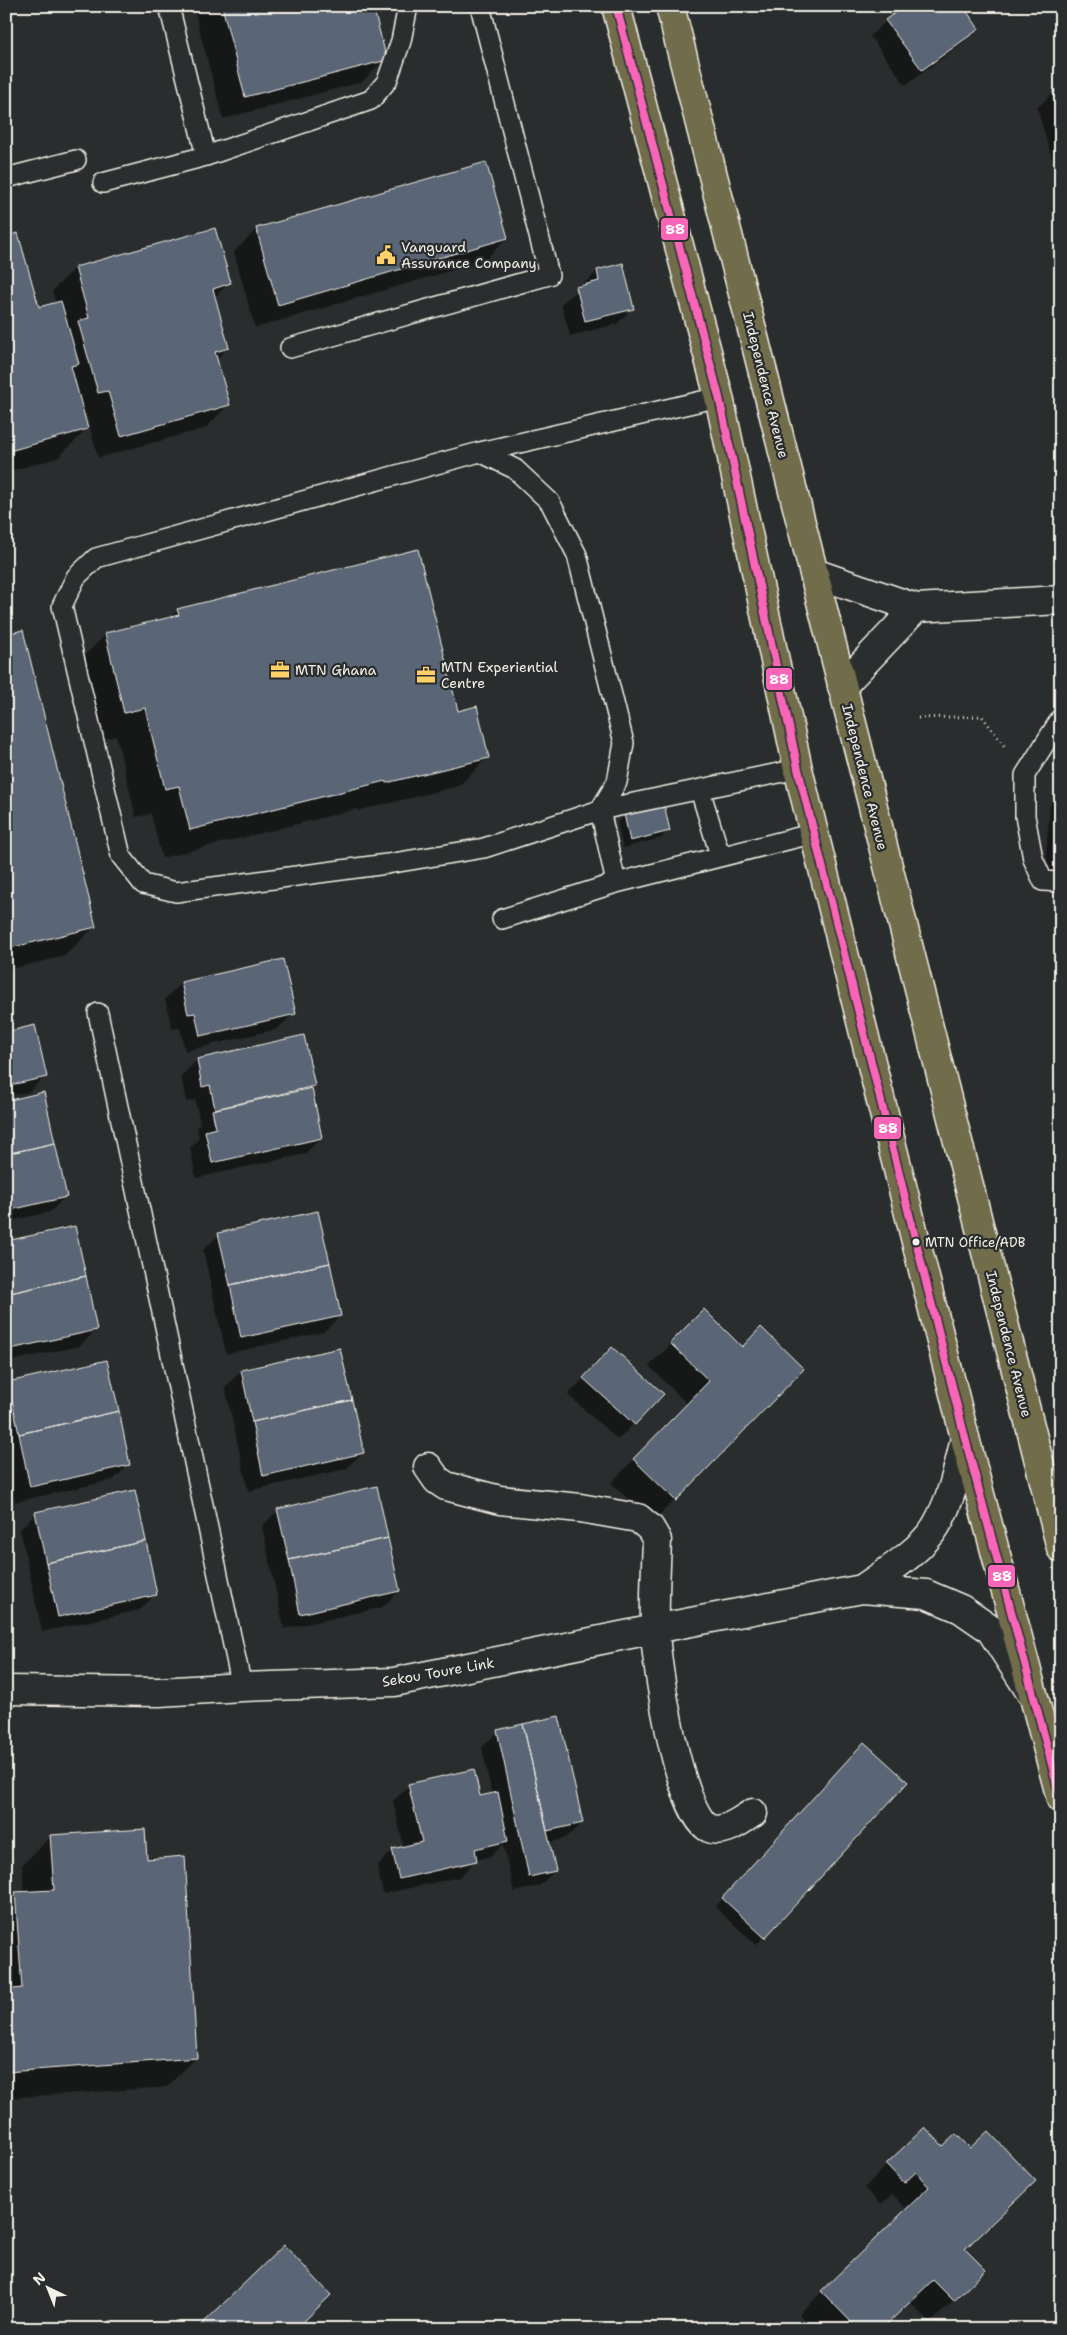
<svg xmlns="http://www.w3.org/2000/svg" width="1067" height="2335" viewBox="0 0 1067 2335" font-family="'Shantell Sans',sans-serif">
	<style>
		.shadow { fill: #0007 }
		.building { fill: #5a6575; stroke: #f4f1e8 }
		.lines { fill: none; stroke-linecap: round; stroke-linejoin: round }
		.service-casing { stroke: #f4f1e8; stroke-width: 22 }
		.minor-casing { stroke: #f4f1e8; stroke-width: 31 }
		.primary-casing { stroke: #f4f1e8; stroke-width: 31 }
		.path { stroke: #f4f1e8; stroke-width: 3; stroke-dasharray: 1 4; stroke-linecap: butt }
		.service { stroke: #2a2d2e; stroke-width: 19 }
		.minor { stroke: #2a2d2e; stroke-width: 28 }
		.primary { stroke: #716d4b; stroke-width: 28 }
		.bus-1-casing { stroke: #2a2d2e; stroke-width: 11 }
		.bus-1 { stroke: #fa66b7; stroke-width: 8 }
		.bus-dot { fill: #f4f1e8; stroke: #2a2d2e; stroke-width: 2 }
		.labels { text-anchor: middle; stroke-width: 4.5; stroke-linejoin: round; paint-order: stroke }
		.bus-label { font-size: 13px; fill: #f4f1e8; stroke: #2a2d2e; text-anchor: start }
		.poi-label { font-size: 14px; fill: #f4f1e8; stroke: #2a2d2e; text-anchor: start }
		.street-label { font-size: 14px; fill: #f4f1e8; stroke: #2a2d2e }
		.line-badge { stroke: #2a2d2e; stroke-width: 2 }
		.badge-label { font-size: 14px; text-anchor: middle; font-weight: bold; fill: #fff }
	</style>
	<rect width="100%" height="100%" fill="#2a2d2e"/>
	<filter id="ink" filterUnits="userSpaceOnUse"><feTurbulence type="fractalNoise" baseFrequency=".02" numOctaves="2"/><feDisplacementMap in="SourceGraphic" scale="10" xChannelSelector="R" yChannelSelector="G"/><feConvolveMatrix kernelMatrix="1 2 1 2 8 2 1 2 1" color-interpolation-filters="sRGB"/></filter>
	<g filter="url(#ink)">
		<path class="shadow" d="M193,6H386L374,17L385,59L362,82L223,119Z
			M886,21L977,29L962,44L905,85L870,36Z
			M1061,90V163L1054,165L1037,108L1053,93Z
			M214,229L229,283L214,298L228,348L216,360L228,405L206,428L98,458L86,413L83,414L87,429L58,458L6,472V237L38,308L56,303L52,291L75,268Z
			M257,229L507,238L484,261L255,328L234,252Z
			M598,271L633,308L617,324L570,336L561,304Z
			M178,610L457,713L488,757L459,786L357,811V809L162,858L151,814L136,817L116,736L96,741L77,663L105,635L169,619Z
			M6,635L94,927L65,956L6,970Z
			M1061,781V904L1057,899L1046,853L1050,806Z
			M625,815L669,830L661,838L623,848L617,823Z
			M181,983L294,1013L278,1029L185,1051L180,1028L172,1029L165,999Z
			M6,1033L45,1076L29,1092L6,1097Z
			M303,1036L314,1086L311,1089L321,1138L305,1154L196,1178L190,1148L199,1138L197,1127L200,1124L195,1100L186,1102L181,1076L197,1060Z
			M6,1102L66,1196L50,1212L6,1222Z
			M219,1235L340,1316L324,1332L226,1354L203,1250Z
			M6,1242L96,1330L80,1346L6,1362Z
			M704,1311L742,1349L675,1500L652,1522L611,1483L687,1404L649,1366Z
			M612,1348L662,1394L618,1440L568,1395Z
			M241,1371L362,1453L346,1469L248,1491L225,1387Z
			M8,1384L129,1465L113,1480L15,1502L6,1463V1386Z
			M278,1510L399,1591L383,1607L284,1629L262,1526Z
			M36,1513L156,1594L140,1610L42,1632L20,1529Z
			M498,1732L582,1823L566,1838L548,1843L555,1871L539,1886L514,1892L503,1844L491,1856L476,1860L460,1877L383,1894L377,1866L393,1850L404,1848L393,1801L409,1785L479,1798L492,1795L482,1747Z
			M856,1752L906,1782L756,1945L715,1907Z
			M51,1836L146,1860L196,2058L167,2087L6,2098V1903L16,1893H24L22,1865Z
			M943,2148L964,2249L962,2293L930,2323L910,2302L881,2329H813L799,2314L907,2210L892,2194L881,2205L864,2188L887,2165Z"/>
		<path class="building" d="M222,6H373L387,60L245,97Z
			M904,6H963L979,29L922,70L885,20Z
			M1061,89V118L1053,91Z
			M486,162L508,238L278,305L256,228Z
			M215,228L231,283L213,289L229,348L215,352L230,405L121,436L108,391L98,393L78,321L89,318L75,267Z
			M18,233L39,307L61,301L79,364L71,366L88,429L6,452V236Z
			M623,263L634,309L585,321L576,287L599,281L597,270Z
			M418,549L458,711L477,706L489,758L386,783L385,781L190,830L179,786L165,789L145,708L124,713L105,633L179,615L177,609Z
			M23,630L96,927L6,949V634Z
			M664,804L670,831L630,841L624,814Z
			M283,959L296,1014L200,1036L195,1013L188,1014L181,982Z
			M35,1025L47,1077L6,1086V1032Z
			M304,1035L315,1086L215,1109L210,1085L202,1087L197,1059Z
			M312,1088L322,1138L212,1163L205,1131L216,1128L212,1110Z
			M44,1092L55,1143L6,1154V1101Z
			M55,1143L67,1197L6,1211V1154Z
			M318,1211L330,1263L230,1285L218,1233Z
			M75,1226L86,1276L6,1294V1241Z
			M330,1263L341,1316L241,1338L230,1285Z
			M86,1276L97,1330L6,1350V1294Z
			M704,1309L742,1347L761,1327L804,1369L676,1501L633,1459L709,1381L670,1343Z
			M612,1347L664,1394L635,1425L583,1378Z
			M340,1348L352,1400L252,1422L241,1370Z
			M107,1360L119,1411L19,1434L8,1382Z
			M352,1400L364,1453L263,1476L252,1422Z
			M119,1411L130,1465L30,1487L19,1434Z
			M377,1486L388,1538L289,1560L277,1509Z
			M135,1490L146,1541L46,1563L35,1512Z
			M388,1538L400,1591L300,1614L289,1560Z
			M146,1541L157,1595L58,1617L46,1563Z
			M559,1716L583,1823L547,1831L523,1724Z
			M523,1724L556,1871L529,1877L497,1730Z
			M864,1742L908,1782L765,1938L722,1898Z
			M474,1769L480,1796L498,1792L508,1841L475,1849L477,1861L399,1879L392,1849L422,1842L408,1784Z
			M145,1829L147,1859L185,1856L197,2058L6,2072V1990L22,1988L15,1892L54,1890L50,1835Z
			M925,2127L943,2146L956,2134L970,2148L988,2131L1036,2181L965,2249L986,2270L954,2301L933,2280L882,2329H858L821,2291L929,2187L916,2172L904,2183L886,2164Z
			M284,2245L331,2295L296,2329H197Z"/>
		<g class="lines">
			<g class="service-casing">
				<path id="service" d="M169,6L206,156
					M6,178L76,160
					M103,183L206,156L371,100L387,81L401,41L408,6
					M290,348L549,275L480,6
					M719,397L480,452L96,558L76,577L62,606L121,856L143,884L176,892L387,864L484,848L600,810L798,769
					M480,452L515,469L550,502L577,555L624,743L617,782L600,810L616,883
					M1061,718L1025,775V816L1033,859L1043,881L1061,882
					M700,790L720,855
					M502,919L616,883L815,833
					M98,1013L242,1687"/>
			</g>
			<g class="minor-casing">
				<path id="minor" d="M814,573L916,608L1061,600
					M842,686L916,608
					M428,1467L437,1480L446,1486L500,1500L580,1508L638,1518L650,1528L657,1540C656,1569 654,1598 655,1627C655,1661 679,1815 709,1828C724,1835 741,1820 753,1813
					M862,1589C885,1573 922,1550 936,1526C952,1499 958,1469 965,1438
					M6,1690L159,1692L242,1687L394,1682L655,1629L862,1589L926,1594L961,1609L990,1629L1031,1693"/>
			</g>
			<g class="primary-casing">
				<path id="primary" d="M616,6L719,397L798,769L965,1438L1061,1799
					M670,6L1061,1548"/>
			</g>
			<path class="path" d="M918,718L982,716L1006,748"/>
			<use href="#service" class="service"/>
			<use href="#minor" class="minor"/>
			<use href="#primary" class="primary"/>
			<g class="bus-1-casing">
				<path id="bus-1" d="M616,6L719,397L798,769L965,1438L1061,1799"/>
			</g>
			<use href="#bus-1" class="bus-1"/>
		</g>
	</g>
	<defs>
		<g id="civic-bare" transform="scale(1.5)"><path d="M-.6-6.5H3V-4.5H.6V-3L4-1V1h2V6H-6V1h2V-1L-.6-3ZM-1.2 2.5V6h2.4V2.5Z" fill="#ffd166" stroke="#2a2d2e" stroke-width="2.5" paint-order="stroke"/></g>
		<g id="office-bare" transform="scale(1.5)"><path d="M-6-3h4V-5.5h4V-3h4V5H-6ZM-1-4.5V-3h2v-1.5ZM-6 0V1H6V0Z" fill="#ffd166" stroke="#2a2d2e" stroke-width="2.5" paint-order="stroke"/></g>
	</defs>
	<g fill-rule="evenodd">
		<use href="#civic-bare" x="386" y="255"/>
		<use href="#office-bare" x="280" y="670"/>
		<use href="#office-bare" x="426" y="675"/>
	</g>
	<circle class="bus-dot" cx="916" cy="1242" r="4.5"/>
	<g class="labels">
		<g class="bus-label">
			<text x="925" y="1247">MTN Office/ADB</text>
		</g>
		<g class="poi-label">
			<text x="401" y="252">Vanguard<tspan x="401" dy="16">Assurance Company</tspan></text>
			<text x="441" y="672">MTN Experiential<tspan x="441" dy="16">Centre</tspan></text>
			<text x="295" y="675">MTN Ghana</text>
		</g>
		<g class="street-label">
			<text transform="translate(766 385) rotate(76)" y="5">Independence Avenue</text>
			<text transform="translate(865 777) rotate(76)" y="5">Independence Avenue</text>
			<text transform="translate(1009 1344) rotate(76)" y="5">Independence Avenue</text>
			<text transform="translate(438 1672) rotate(-10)" y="5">Sekou Toure Link</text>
		</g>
	</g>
	<g class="line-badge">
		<rect x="660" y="217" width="29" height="24" rx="5" fill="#fa66b7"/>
		<rect x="765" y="667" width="28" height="24" rx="5" fill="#fa66b7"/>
		<rect x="873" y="1116" width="29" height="24" rx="5" fill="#fa66b7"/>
		<rect x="987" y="1564" width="29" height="24" rx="5" fill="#fa66b7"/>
	</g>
	<g class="badge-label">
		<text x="675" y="234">88</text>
		<text x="779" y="684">88</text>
		<text x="888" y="1133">88</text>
		<text x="1002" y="1581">88</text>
	</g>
	<rect width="1067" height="2335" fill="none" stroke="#2a2d2e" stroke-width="25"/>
	<rect x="12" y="12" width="1042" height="2310" fill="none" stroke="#f4f1e8" stroke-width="2" filter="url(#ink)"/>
	<g transform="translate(48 2288) rotate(317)" stroke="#2a2d2e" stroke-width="4" paint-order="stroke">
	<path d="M0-4L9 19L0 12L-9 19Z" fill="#f4f1e8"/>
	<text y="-8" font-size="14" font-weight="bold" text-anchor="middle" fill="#f4f1e8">N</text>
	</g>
</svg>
